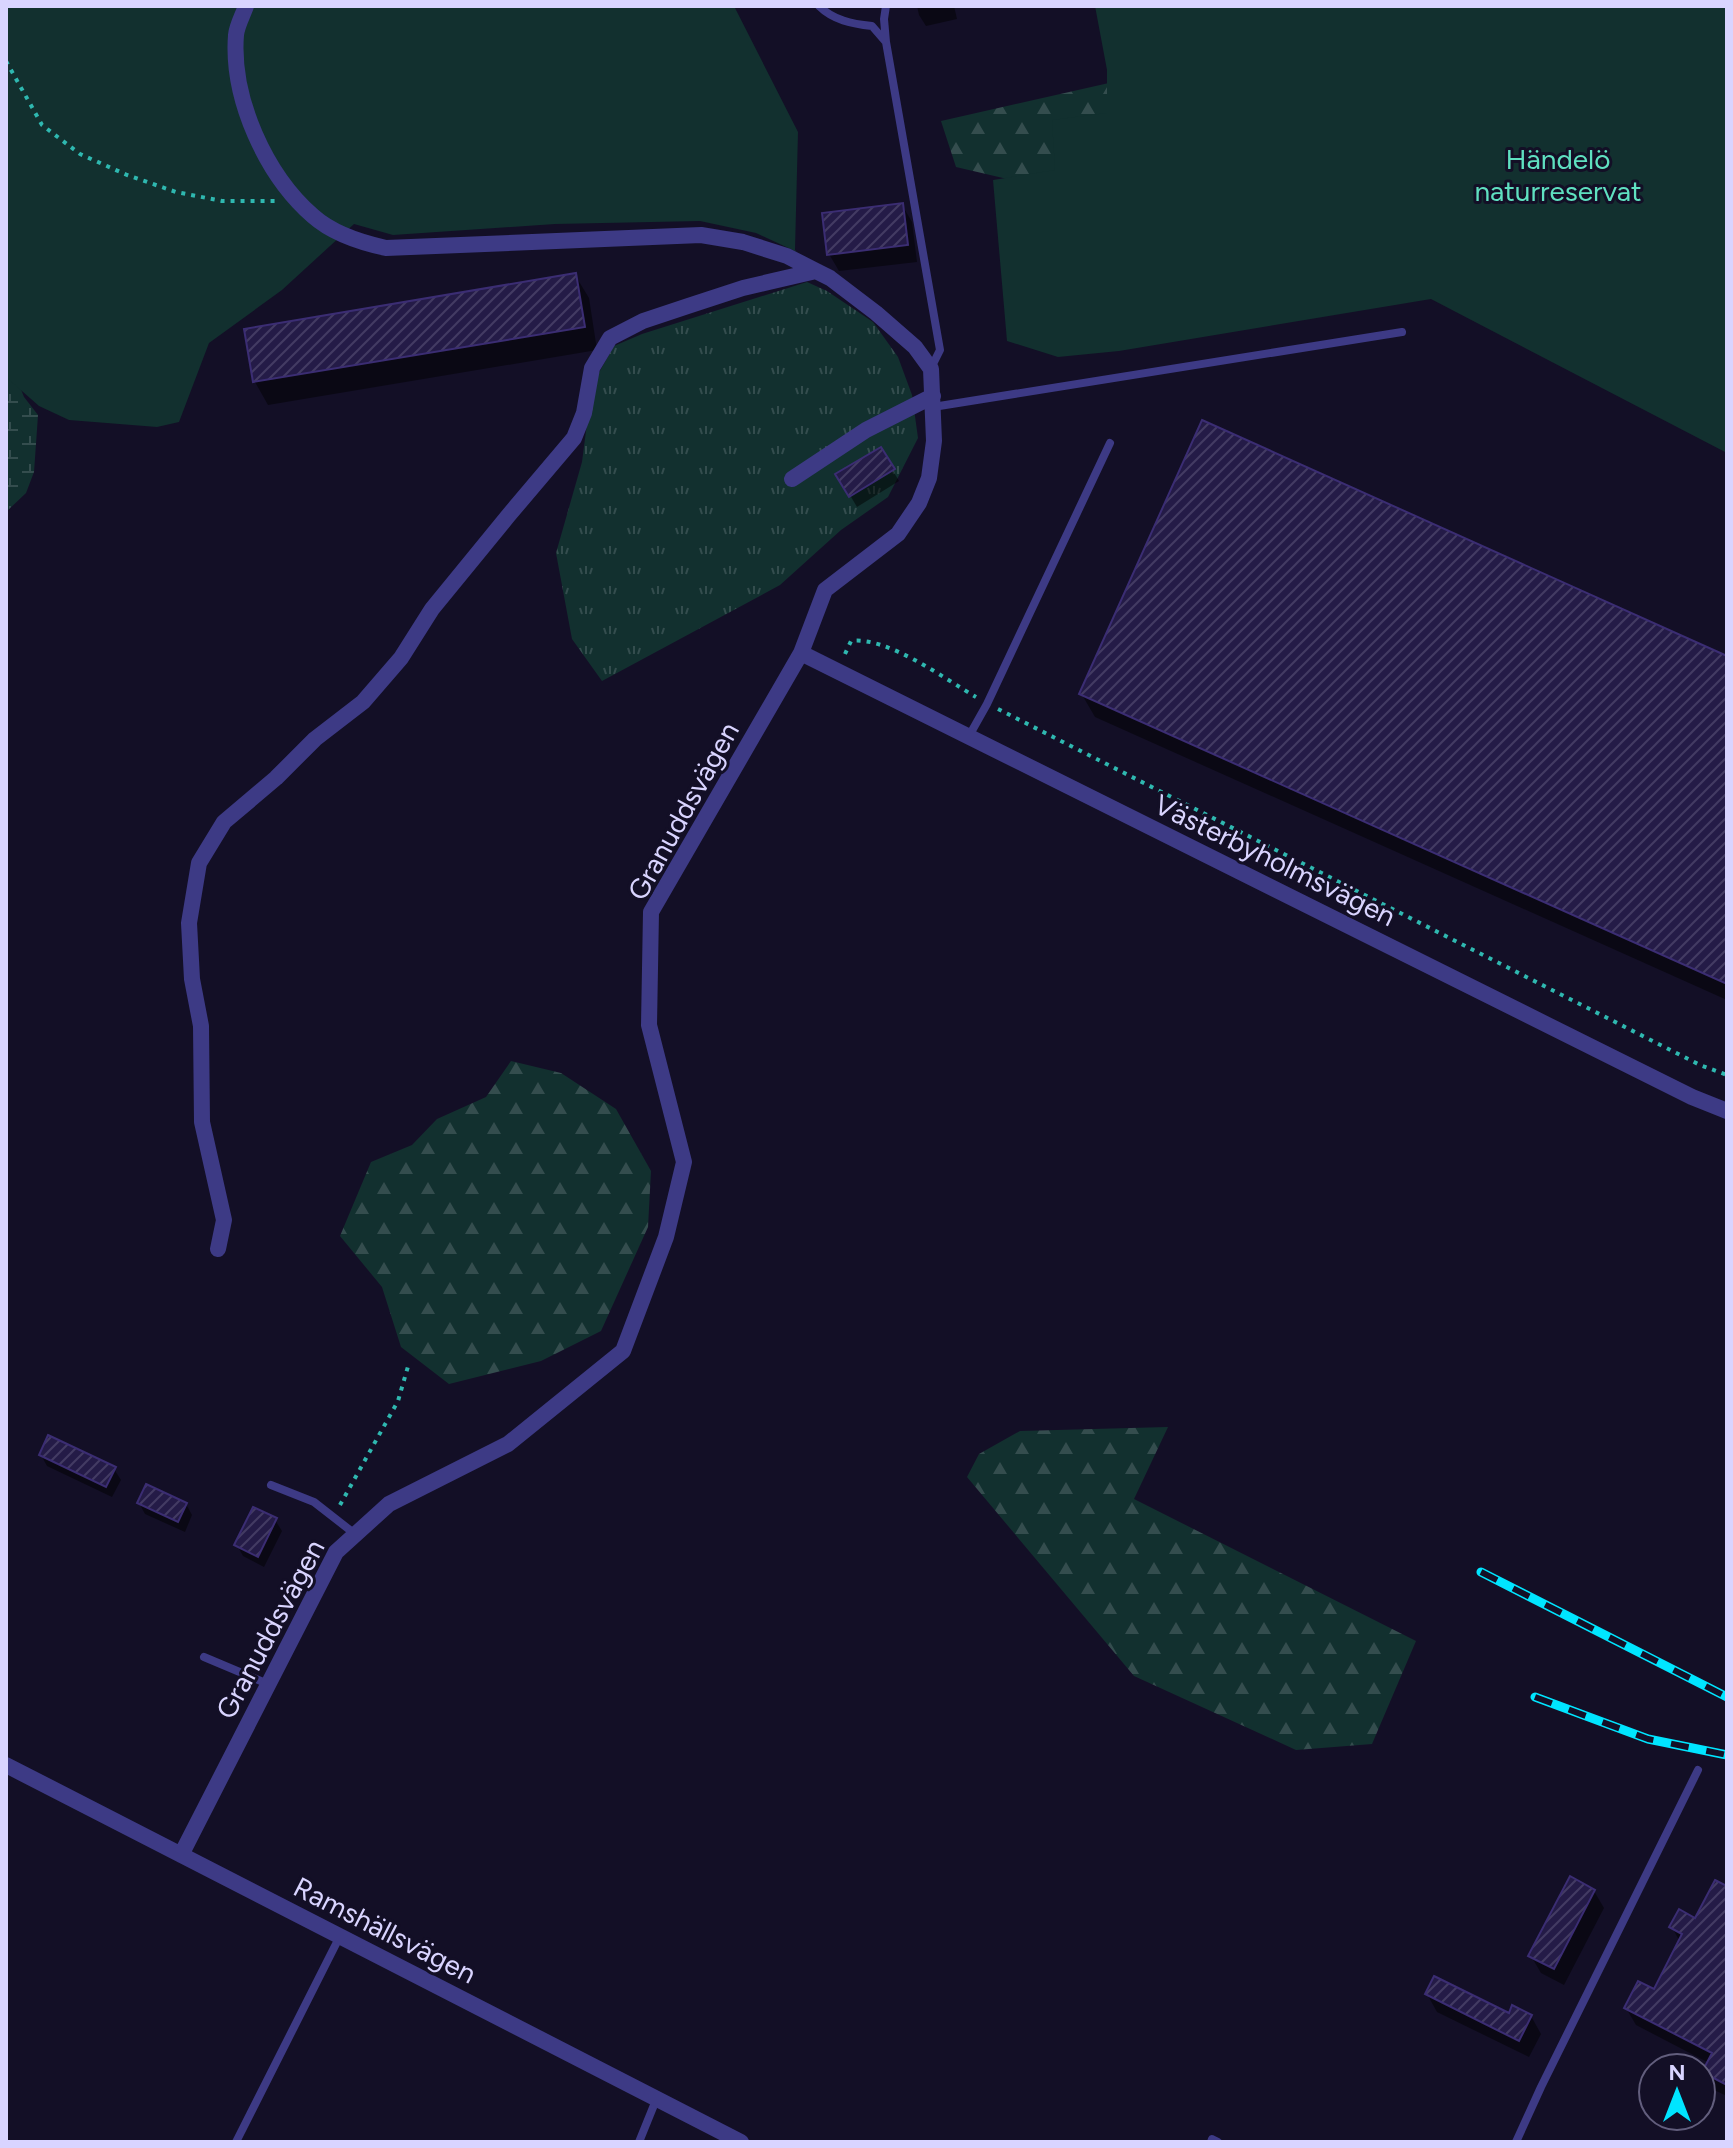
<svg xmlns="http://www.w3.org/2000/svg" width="1733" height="2148" viewBox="0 0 1733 2148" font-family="Figtree,sans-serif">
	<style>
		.grass { fill: url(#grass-tufts) }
		.forest { fill: url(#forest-firs) }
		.wetland { fill: url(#wetland-marsh) }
		.park { fill: #12302f }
		.shadow { fill: #0007 }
		.building { fill: url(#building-hatch); stroke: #3b2d73; stroke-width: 2 }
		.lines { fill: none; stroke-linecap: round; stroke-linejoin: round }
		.path { stroke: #2fb8b0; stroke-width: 4; stroke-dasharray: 4 6; stroke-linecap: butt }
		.service { stroke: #3d3a85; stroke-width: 8 }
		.minor { stroke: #3d3a85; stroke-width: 16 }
		.rail-casing { stroke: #00e5ff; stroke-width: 9 }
		.rail { stroke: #130f26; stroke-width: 6; stroke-dasharray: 18; stroke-linecap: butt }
		.labels { text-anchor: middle; stroke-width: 6; stroke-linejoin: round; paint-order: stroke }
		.park-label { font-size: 28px; fill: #5fe0c0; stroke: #130f26 }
		.street-label { font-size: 28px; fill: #d9d4ff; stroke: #130f26 }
	</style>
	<defs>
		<pattern id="grass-tufts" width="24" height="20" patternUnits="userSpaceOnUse" patternTransform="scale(2)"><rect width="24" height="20" fill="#12302f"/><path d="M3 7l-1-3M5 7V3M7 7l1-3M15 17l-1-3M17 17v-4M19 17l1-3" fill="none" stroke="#344d4e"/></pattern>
		<pattern id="forest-firs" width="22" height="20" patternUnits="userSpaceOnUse" patternTransform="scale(2)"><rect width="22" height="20" fill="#12302f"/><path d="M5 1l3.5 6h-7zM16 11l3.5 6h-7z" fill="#344d4e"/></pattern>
		<pattern id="wetland-marsh" width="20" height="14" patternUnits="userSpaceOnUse" patternTransform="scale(2)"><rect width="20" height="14" fill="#12302f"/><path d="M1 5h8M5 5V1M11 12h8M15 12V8" fill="none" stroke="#344d4e"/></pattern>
		<pattern id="building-hatch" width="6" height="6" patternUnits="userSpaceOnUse" patternTransform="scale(2)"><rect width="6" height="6" fill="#241b47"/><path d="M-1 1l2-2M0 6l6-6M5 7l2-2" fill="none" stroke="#433b63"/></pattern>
	</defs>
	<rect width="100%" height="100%" fill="#130f26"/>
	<path class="grass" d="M807,282L827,291L873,322L898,357L912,395L918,438L888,497L841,530L780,585L602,681L572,639L556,553L582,462L592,385L614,346L642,334Z"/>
	<path class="forest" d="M1414,6L1063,192L956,167L941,121L1109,83Z
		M511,1061L561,1073L616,1109L651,1171L648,1227L601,1331L541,1361L449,1384L401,1347L382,1287L340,1236L371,1162L412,1145L437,1119L486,1097Z
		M1168,1427L1134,1499L1416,1641L1372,1744L1296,1750L1134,1676L967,1477L979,1454L1020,1431Z"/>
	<path class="wetland" d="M6,364L14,372L24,397L38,415L34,472L26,493L6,512Z"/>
	<path class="park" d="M6,6H734L798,132L795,250L797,252L756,233L700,221L555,224L393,235L354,224L282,290L209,343L179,422L157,427L69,420L39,406L6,377Z
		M1095,6H1727V453L1431,299L1119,351L1058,357L1007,341L993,180L1055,170L1052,120L1107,113V70Z"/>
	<path class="shadow" d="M917,6H954L957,19L926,26L919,15Z
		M902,205L912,222L917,262L839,271L829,254Z
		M575,275L589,298L597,350L268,405L255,382L246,331Z
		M880,449L899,481L857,507L838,475Z
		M1727,658V1000L1095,717L1081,693Z
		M41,1455L114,1469L121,1480L112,1497L47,1466Z
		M139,1503L186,1504L192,1515L185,1532L145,1514Z
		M275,1520L282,1531L264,1567L243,1556L237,1545Z
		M1727,1884V2096L1714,2090L1704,2072L1709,2063L1636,2025L1626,2008L1655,1992L1680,1942L1672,1927L1696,1920Z
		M1594,1891L1604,1908L1564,1985L1541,1973L1531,1956Z
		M1427,1994L1509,2015L1531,2016L1541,2034L1529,2057L1437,2012Z"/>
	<path class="building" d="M903,203L908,245L827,255L822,213Z
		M576,273L585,327L253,382L244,329Z
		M1202,420L1727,656V984L1079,694Z
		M881,447L895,469L849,497L835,474Z
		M48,1435L116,1467L106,1487L39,1455Z
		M146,1484L187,1503L178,1522L137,1503Z
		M253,1507L277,1518L258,1557L234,1545Z
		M1570,1876L1595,1890L1554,1969L1528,1956Z
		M1715,1880L1727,1886V2085L1702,2072L1712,2053L1624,2008L1638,1981L1654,1989L1682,1934L1669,1927L1679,1909L1695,1918Z
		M1434,1976L1509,2013L1512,2005L1532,2015L1519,2041L1425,1994Z"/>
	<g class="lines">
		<path class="path" d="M6,61L42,125L80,154L127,175L176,192L222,201H276
			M845,654L851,641C887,636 945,679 976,697
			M998,709L1700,1065L1727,1075
			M340,1505L398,1401L409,1363"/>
		<path class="service" d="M819,6C833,20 852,24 872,26L885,41
			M886,6L884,19L886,42L940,350L931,368
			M933,407L1402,332
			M969,736L987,704L1110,443
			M271,1485L314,1502L355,1534
			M204,1657L268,1684
			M236,2142L340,1936
			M639,2142L656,2100
			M1211,2142L1212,2139L1218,2142
			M1516,2142L1541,2087L1698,1770"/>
		<path class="minor" d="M792,479L866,430L933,396
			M801,653L1692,1097L1727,1111
			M218,1249L224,1220L202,1122L201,1026L192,979L189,923L199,863L224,822L276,778L315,739L363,702L401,658L432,609L508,516L574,438L584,413L592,368L610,338L643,321L688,306L743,288L816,271
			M6,1765L741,2142
			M181,1855L336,1552L389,1504L508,1444L623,1351L666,1237L684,1162L649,1025L651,912L801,653L825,590L898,534L919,503L929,478L934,441L931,369L915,347L876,313L830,278L816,271L787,256L743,242L701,235L386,248C363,243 332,233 313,216C266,175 231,99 236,35C237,25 243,15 246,6"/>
		<g class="rail-casing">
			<path id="rail" d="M1481,1572L1727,1697
				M1535,1697L1648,1739L1727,1755"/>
		</g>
		<use href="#rail" class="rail"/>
	</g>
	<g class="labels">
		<g class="park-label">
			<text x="1558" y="169">Händelö<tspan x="1558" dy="32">naturreservat</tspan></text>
		</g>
		<g class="street-label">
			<text transform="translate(683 811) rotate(-61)" y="10">Granuddsvägen</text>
			<text transform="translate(1275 860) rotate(26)" y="10">Västerbyholmsvägen</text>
			<text transform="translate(270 1629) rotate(-62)" y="10">Granuddsvägen</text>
			<text transform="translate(385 1930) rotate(27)" y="10">Ramshällsvägen</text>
		</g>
	</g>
	<rect width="1733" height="2148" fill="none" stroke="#d9d4ff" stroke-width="16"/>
	<g transform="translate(1677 2092)"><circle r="38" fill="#130f26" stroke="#625e7d" stroke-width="2"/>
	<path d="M0-6L14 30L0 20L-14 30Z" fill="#00e5ff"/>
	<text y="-12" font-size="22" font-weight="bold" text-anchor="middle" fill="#d9d4ff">N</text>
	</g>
</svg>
